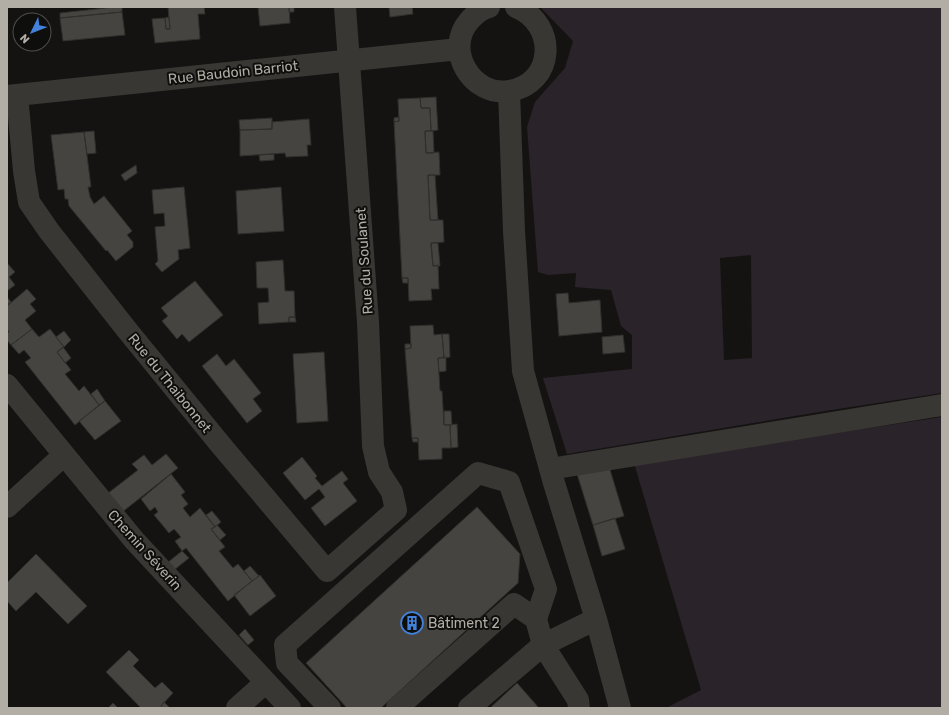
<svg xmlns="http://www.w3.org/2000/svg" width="949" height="715" viewBox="0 0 949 715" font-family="Rubik,sans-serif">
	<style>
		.green { fill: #2a232a; fill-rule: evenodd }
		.building { fill: #464441; stroke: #2f2f2c }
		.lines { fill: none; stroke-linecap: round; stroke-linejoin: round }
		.minor { stroke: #383734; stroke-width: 22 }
		.labels { text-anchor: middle; stroke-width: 4; stroke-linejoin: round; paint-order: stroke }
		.street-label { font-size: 14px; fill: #b2ada5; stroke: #0e0e0d }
		.poi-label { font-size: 14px; fill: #b2ada5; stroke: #0e0e0d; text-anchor: start }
	</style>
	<rect width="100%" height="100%" fill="#141312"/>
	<path class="green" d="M540,7H942V393L825,411L567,454L543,378L632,369V335L621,326L611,290L575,287L576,273L548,275L538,272L527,127L535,102L565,68L573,41ZM751,255L752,358L724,360L720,258Z
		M942,417V708H666L701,690L634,463Z"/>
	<path class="building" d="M115,7H122V12L60,18V13Z
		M168,7H204L205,14H198L200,39L155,43L152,19L165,18L166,29H170Z
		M258,7H289L290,23L260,26Z
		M289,7H294V12H289Z
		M389,7H412L413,14L390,17Z
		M122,12L125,35L63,41L60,18Z
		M169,17L170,29H166L165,18Z
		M436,97L438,130L431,131L430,108H421L420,98Z
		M420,98L421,108H430L431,131H425L426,153L439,152L440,175H428L430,220H443L444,242L431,243L433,266L438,265L439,289H431L432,300L409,301L408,278H402L394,122L399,121L398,99Z
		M399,117V121L394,122V118Z
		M272,118V129L240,130L239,120Z
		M309,119L311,145H307L308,156L286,157L285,153L240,156V130L272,129V122Z
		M94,131L96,153L87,154L84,132Z
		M425,131H433L434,153H426Z
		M84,132L91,187H88L90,197L94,204L104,196L132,231L127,235L133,242V247L116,261L107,250L106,251L69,206L68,199H65L64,189L58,190L51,135Z
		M274,154V160L260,161L259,155Z
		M136,165L137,173L125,181L121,175Z
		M428,175H435L438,220H430Z
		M184,187L190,248L178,250L179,259L162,272L155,264L158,261L155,227L165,226L164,213L154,214L152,190Z
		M281,187L284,231L238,234L236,191Z
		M431,243H438L440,266H433Z
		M283,260L285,291H294L295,317H289V322L259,324L258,303L269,302L268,288H257L256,262Z
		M7,263L15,272L9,277L15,285L7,291Z
		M402,278H408V283H403Z
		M195,281L223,315L189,342L182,334L177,339L162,321L168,316L161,308Z
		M27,289L36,299L30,304L36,311L25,320L32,329L11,345L7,340V334L9,332L7,329V306Z
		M568,293L569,303L600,300L602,332L559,336L556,294Z
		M7,297L11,302L7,305Z
		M289,317H295L296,322H289Z
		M433,325L434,335L442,334L444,358H438L440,391H442L444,425H450L451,448H442V459L419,460L418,438H412L405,349L411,348L410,326Z
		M32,329L39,337L50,329L64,347L57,352L71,370L65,374L79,391L84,386L99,405L75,425L25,362L31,358L24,350L19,354L11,345Z
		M64,331L71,340L64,347L56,337Z
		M442,334H449L450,357L444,358Z
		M623,335L625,352L603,354L602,337Z
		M405,344H411V348L405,349Z
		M63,347L71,358L65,363L57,352Z
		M324,352L328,421L297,423L293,354Z
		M217,354L226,366L234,359L261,393L253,399L262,411L247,423L202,366Z
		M446,357V371L439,372L438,358Z
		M97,389L105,401L99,405L91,394Z
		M105,401L121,421L95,440L79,421Z
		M444,411H451L452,425H444Z
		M457,424L458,447L451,448L450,425Z
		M412,438H418V442H413Z
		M166,454L178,468L121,513L107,494L138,470L132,464L144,455L152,465Z
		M302,457L317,476L315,478L322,486L342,471L348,479L343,483L357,501L325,526L311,508L325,497L319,489L305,500L283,473Z
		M608,463L624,516L593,525L577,474Z
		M171,474L185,492L181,495L188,504L183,508L190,517L200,508L215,527L211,529L225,547L219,551L233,568L238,564L252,581L228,601L186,548L182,551L175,541L181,537L174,529L169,533L154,515L158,512L155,507L150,511L141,499Z
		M477,507L520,554L518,583L381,708H347L306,663Z
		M212,511L221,522L215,527L206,515Z
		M615,518L625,549L602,556L593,525Z
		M217,525L226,535L220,540L211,529Z
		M182,551L189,558L174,570L167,563Z
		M36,554L87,606L68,624L36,592L16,611L7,601V583Z
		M250,566L259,576L252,581L244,571Z
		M260,575L276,596L250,616L234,595Z
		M245,629L254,640L248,645L239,635Z
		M129,650L139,660L133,666L155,688L162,682L173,693L161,706L163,708H141L106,672Z
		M517,683L539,708H490Z
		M164,702L170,708H163L161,706Z
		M113,703L118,708H108Z"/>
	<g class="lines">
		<path class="minor" d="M489,7C481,9 474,15 469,21C444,50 472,97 509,91C555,84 558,24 516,7
			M509,91L514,231L523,371L554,483L596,619L620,708
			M17,95L24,171L29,202L49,231L127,330L220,444L327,571L396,510L392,492L379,472L373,446L368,322L345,7
			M7,96L459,49
			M7,385L134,540L290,708
			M550,469L942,405
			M7,507L64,455
			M237,708L266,682
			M330,708L287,663L285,645L478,473L509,482L546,589L536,619
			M397,708L514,604L536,619L543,645L578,700L579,708
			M469,708L543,645L596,619"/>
	</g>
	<defs>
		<g id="building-ring" transform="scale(1.15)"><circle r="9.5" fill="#0e0e0d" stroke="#4382db" stroke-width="1.5"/><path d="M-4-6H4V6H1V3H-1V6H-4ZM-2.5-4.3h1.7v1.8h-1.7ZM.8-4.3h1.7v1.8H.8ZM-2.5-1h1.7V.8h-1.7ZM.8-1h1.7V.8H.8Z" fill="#4382db"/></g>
	</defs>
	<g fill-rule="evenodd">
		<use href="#building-ring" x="412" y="623"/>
	</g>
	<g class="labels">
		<g class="street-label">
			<text transform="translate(233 72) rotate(-6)" y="5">Rue Baudoin Barriot</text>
			<text transform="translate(364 261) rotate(-94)" y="5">Rue du Soulanet</text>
			<text transform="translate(170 383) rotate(51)" y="5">Rue du Thaibonnet</text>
			<text transform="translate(145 550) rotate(48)" y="5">Chemin Séverin</text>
		</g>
		<g class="poi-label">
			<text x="428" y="628">Bâtiment 2</text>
		</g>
	</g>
	<rect width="949" height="715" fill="none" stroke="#b2ada5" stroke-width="16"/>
	<g transform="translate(32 32) rotate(227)"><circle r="19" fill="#0e0e0d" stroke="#504e4a"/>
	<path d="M0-3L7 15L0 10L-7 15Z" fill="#4382db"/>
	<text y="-6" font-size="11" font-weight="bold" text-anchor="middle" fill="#b2ada5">N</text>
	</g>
</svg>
